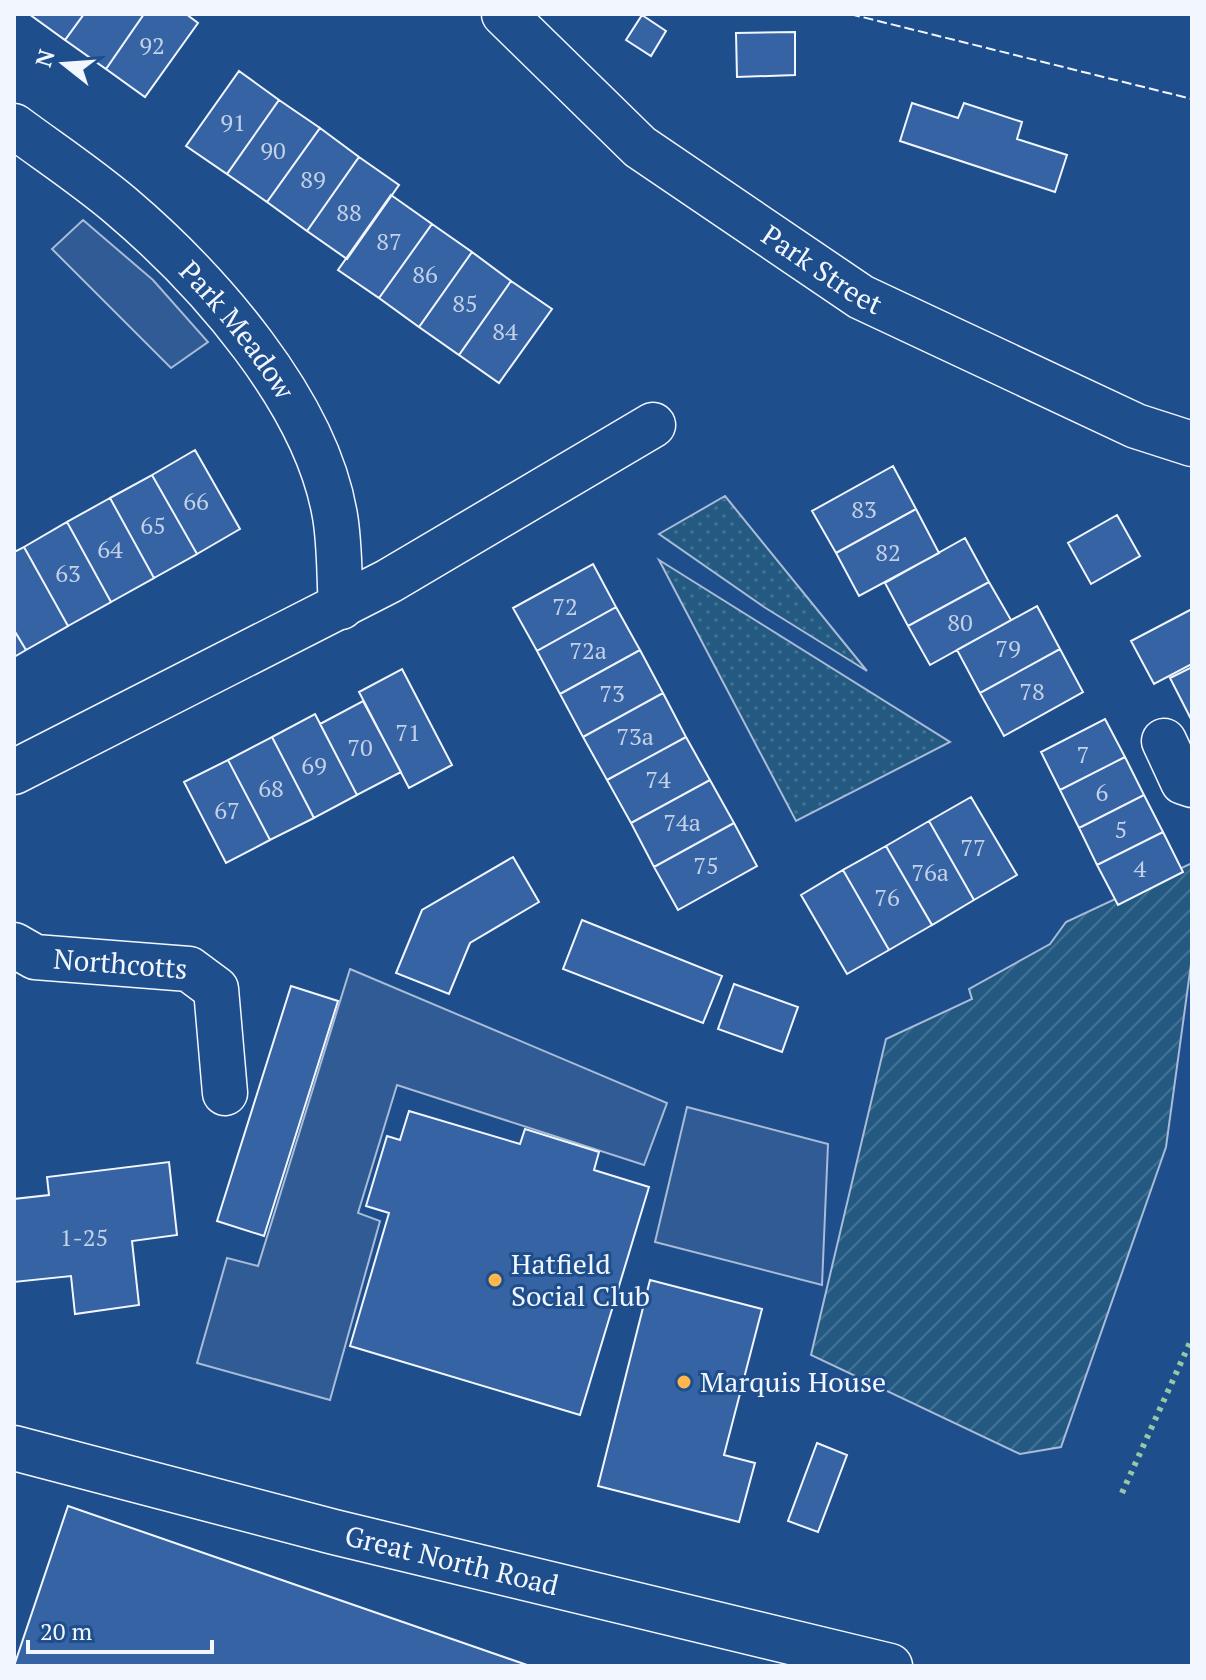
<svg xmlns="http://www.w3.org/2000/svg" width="1206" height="1680" viewBox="0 0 1206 1680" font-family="'PT Serif',serif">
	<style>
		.grass { fill: url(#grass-dots); stroke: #a8bbd7; stroke-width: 2 }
		.garden { fill: url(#garden-furrows); stroke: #a8bbd7; stroke-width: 2 }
		.parking { fill: #305b95; stroke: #a8bbd7; stroke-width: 2 }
		.building { fill: #3563a3; stroke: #f2f6ff; stroke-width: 2 }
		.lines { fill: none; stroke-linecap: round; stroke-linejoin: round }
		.street-casing { stroke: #f2f6ff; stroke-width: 47 }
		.primary-casing { stroke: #f2f6ff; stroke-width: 47 }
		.street { stroke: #1f4e8c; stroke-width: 44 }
		.primary { stroke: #1f4e8c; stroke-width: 44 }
		.hedge { stroke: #97c8a6; stroke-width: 6; stroke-dasharray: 4 6; stroke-linecap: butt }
		.fence { stroke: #f2f6ff; stroke-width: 2; stroke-dasharray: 10 4; stroke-linecap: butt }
		.poi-dot { fill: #ffb74d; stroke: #1f4e8c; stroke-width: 3 }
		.labels { text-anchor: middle; stroke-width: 6; stroke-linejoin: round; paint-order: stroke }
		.number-label { font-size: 24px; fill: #c3d1e8 }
		.street-label { font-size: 28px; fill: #f2f6ff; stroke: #1f4e8c }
		.poi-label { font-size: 28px; fill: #f2f6ff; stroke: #1f4e8c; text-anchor: start }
	</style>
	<defs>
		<pattern id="grass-dots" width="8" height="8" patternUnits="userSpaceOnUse" patternTransform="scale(2)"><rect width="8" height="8" fill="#245a82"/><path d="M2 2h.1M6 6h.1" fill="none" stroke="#447295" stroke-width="1.8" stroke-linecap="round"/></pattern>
		<pattern id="garden-furrows" width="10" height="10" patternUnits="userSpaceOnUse" patternTransform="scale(2)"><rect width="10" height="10" fill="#245a82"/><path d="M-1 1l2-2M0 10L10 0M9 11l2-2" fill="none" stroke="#447295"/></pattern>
	</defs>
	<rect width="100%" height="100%" fill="#1f4e8c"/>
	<path class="grass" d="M725,496L867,671L764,607L659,534Z
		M659,560L950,742L796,821Z"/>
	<path class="garden" d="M1192,863V957L1166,1147L1061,1447L1020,1454L811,1355L886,1039L972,999L969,989L1050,944L1066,922Z"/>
	<path class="parking" d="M83,220L153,280L208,342L171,368L52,249Z
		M350,969L667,1103L644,1165L397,1085L358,1213L380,1221L330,1400L197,1363L227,1258L258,1266Z
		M687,1107L828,1144L822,1285L655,1242Z"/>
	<path class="building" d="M29,14H84L65,40Z
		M84,14H144L106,69L65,40Z
		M144,14H186L198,23L145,97L106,69Z
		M642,15L666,31L651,56L626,40Z
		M795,32V75L737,77L736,33Z
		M239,71L279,100L227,174L186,146Z
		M279,100L320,128L267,202L227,174Z
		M912,103L958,118L964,103L1022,122L1017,139L1067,155L1055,192L900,141Z
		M320,128L359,157L307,231L267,202Z
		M359,157L399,185L347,259L307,231Z
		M391,195L432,224L379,298L338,270Z
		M432,224L472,252L419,327L379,298Z
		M472,252L511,281L459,355L419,327Z
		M511,281L552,309L499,383L459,355Z
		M195,450L240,529L197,554L152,475Z
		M893,466L916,509L836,553L812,511Z
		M152,475L197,554L154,578L110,498Z
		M110,498L154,578L111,602L67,522Z
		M916,509L939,553L859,596L836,553Z
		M1117,515L1140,556L1091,584L1068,543Z
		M67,522L111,602L68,626L24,547Z
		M965,538L989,582L908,626L885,583Z
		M24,547L68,626L26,650L14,630V552Z
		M593,564L616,607L537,651L513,608Z
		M989,582L1011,620L930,665L908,626Z
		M1037,606L1060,649L980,693L957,650Z
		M616,607L640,650L560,694L537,651Z
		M1192,609V664L1154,684L1131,641Z
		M14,630L26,650L14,657Z
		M1060,649L1083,692L1004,736L980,693Z
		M640,650L663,693L583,737L560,694Z
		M1192,667V721L1170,678Z
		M402,669L452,765L409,788L359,692Z
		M663,693L686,737L607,780L583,737Z
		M363,701L401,772L357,795L320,724Z
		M315,714L357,795L314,818L272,737Z
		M1105,719L1125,757L1060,790L1041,752Z
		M272,737L314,818L270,840L228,760Z
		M686,737L710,780L631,823L607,780Z
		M1125,757L1144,795L1079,828L1060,790Z
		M228,760L270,840L226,863L184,782Z
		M710,780L734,823L654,867L631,823Z
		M1144,795L1163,832L1097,865L1079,828Z
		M971,797L1017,875L974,900L929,821Z
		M929,821L974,900L932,925L886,846Z
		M734,823L757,866L678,910L654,867Z
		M1163,832L1183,872L1118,905L1097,865Z
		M886,846L932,925L889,950L843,870Z
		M513,857L539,902L470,943L449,994L396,973L422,910Z
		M843,870L889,950L847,974L801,895Z
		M582,920L722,976L703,1023L563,969Z
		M734,984L798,1007L782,1052L718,1029Z
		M291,986L338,1001L264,1236L217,1221Z
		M409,1111L520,1144L525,1129L599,1152L594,1170L649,1187L580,1415L350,1346L389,1213L366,1206L387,1136L400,1140Z
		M169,1162L177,1235L132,1241L139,1305L75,1314L71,1276L14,1282V1199L49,1195L47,1177Z
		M650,1280L762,1309L724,1455L755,1463L739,1522L598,1486Z
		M817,1443L847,1455L818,1532L788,1521Z
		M68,1506L149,1534L530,1666H14Z"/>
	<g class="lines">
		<g class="street-casing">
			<g id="street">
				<path id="s1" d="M504,14L640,147L861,297L1136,426L1192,444"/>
				<path id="s2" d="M14,126C49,152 87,177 121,206C207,279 316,401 335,516C340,545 339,577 341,607"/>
				<path d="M1164,741L1183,782L1192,785"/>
				<path d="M14,772L389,581L653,425"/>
				<path id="s3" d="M14,945L35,957L189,969L216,989L225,1093"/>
			</g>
		</g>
		<g class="primary-casing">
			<g id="primary">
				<path id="s4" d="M14,1448L334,1532L890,1666"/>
			</g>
		</g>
		<use href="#street" class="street"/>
		<use href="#primary" class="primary"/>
		<path class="hedge" d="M1122,1493L1192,1338"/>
		<path class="fence" d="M850,14L1192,99"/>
	</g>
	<g class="poi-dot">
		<circle cx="495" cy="1280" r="8"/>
		<circle cx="684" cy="1382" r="8"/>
	</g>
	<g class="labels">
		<g class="number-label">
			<text x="152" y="54">92</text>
			<text x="233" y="131">91</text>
			<text x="273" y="159">90</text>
			<text x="313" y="188">89</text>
			<text x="349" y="221">88</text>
			<text x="389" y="250">87</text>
			<text x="425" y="283">86</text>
			<text x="465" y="312">85</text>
			<text x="505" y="340">84</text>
			<text x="196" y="510">66</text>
			<text x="864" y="518">83</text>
			<text x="153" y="534">65</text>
			<text x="110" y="558">64</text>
			<text x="888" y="561">82</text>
			<text x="68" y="582">63</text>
			<text x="565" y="615">72</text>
			<text x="960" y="631">80</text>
			<text x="1008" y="657">79</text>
			<text x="588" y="659">72a</text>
			<text x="1032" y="700">78</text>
			<text x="612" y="702">73</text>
			<text x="408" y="741">71</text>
			<text x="635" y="745">73a</text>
			<text x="360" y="756">70</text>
			<text x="1083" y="763">7</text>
			<text x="314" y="774">69</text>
			<text x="658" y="788">74</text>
			<text x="271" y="797">68</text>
			<text x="1102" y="801">6</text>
			<text x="227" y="819">67</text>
			<text x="682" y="831">74a</text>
			<text x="1121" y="838">5</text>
			<text x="973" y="856">77</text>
			<text x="706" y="874">75</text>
			<text x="1140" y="877">4</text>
			<text x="930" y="881">76a</text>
			<text x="887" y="906">76</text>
			<text x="84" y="1246">1-25</text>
		</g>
		<g class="street-label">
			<text dy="10" stroke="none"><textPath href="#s1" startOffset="410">Park Street</textPath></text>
			<text dy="10" stroke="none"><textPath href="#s2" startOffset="304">Park Meadow</textPath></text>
			<text dy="10" stroke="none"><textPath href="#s3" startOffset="110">Northcotts</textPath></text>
			<text dy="10" stroke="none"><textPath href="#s4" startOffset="452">Great North Road</textPath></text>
		</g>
		<g class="poi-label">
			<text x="511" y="1274">Hatfield<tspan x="511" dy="32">Social Club</tspan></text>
			<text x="700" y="1392">Marquis House</text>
		</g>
	</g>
	<rect width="1206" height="1680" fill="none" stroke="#f2f6ff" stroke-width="32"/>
	<g transform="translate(64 64) rotate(287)" stroke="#1f4e8c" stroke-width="6" paint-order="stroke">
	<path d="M0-6L14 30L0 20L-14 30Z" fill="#f2f6ff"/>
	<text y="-12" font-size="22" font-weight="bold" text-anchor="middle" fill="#f2f6ff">N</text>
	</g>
	<path d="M28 1640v12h184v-12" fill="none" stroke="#f2f6ff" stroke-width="4"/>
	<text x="40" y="1640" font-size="24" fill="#f2f6ff" stroke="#1f4e8c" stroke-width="6" paint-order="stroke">20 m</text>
</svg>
